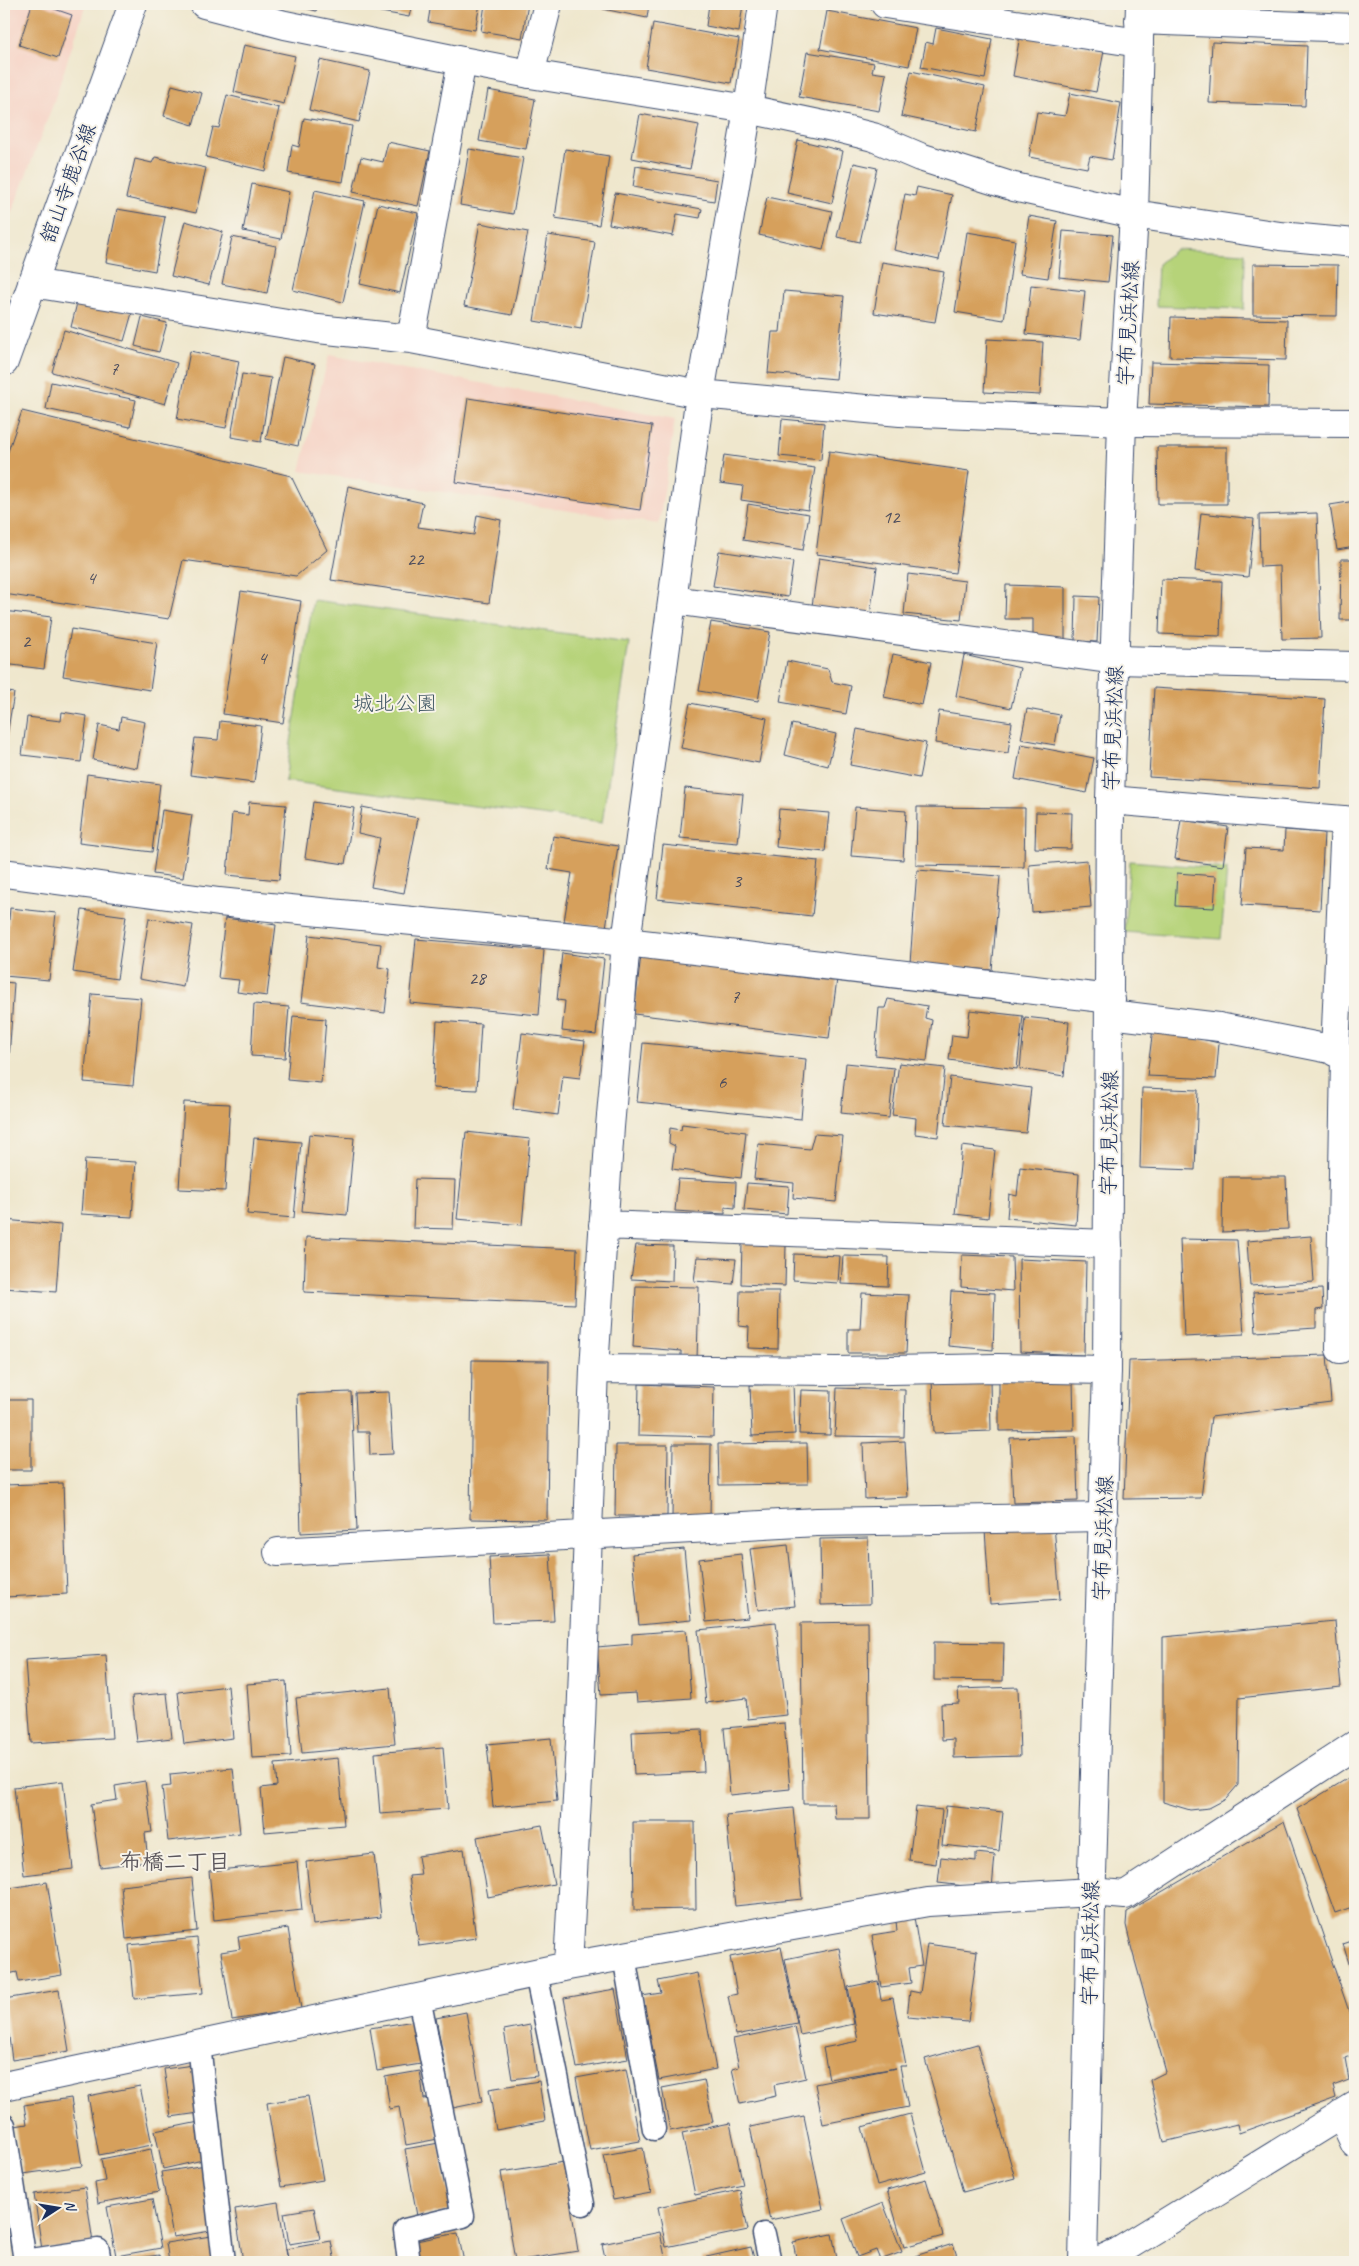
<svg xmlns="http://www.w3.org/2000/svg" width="1359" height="2266" viewBox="0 0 1359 2266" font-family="Caveat,'Klee One',sans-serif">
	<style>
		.built { fill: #f6d2c4 }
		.green { fill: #b6d379; stroke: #68816c }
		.building { fill: #d6a05b }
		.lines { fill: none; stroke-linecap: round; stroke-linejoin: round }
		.lane-casing { stroke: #3b4b6f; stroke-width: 25 }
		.street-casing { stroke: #3b4b6f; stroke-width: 30 }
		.secondary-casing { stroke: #3b4b6f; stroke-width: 30 }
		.primary-casing { stroke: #3b4b6f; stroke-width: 30 }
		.lane { stroke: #fff; stroke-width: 22 }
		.street { stroke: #fff; stroke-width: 28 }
		.secondary { stroke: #fff; stroke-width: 28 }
		.primary { stroke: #fff; stroke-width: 28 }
		.labels { text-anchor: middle; stroke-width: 4; stroke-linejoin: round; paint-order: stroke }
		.number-label { font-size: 19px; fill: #4a4b5d }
		.street-label { font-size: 21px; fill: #1b2f5e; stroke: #f7f3e8 }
		.park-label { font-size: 21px; fill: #425865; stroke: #f7f3e8 }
		.neighbourhood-label { font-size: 22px; font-weight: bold; fill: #5c575d; stroke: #f7f3e8 }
	</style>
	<rect width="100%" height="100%" fill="#f7f3e8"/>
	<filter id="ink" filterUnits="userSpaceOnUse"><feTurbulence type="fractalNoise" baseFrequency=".02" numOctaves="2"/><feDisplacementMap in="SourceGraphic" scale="10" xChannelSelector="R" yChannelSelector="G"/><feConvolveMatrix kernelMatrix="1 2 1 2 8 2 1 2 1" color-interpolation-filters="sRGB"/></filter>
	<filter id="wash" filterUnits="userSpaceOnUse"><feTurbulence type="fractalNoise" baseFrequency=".0096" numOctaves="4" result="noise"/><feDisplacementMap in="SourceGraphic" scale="20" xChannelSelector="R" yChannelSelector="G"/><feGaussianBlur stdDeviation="1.12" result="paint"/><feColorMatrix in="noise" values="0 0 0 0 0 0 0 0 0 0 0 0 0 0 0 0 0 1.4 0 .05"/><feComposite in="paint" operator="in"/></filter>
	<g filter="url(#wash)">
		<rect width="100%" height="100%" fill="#efe7cd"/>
		<path class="built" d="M4,4H86L52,107L4,233Z
			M329,355L675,419L659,524L300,471Z"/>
		<path class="green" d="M1176,249L1245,253L1244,309L1156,306L1158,264Z
			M313,600L629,642L602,823L285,781Z
			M1130,861L1227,869L1221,939L1124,932Z"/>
		<g id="blocks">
			<path class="building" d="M32,4H40L72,15L58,58L19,45Z
				M291,4H318L316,11Z
				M360,4H412L409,17L359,8Z
				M431,4H480L475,30L428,22Z
				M485,4H528L522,38L481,31Z
				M604,4H649L647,18L603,9Z
				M709,4H743L739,32L706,26Z
				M827,11L916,28L909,66L820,49Z
				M653,23L739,39L731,83L646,68Z
				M936,28L992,39L985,79L921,67L926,42L933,44Z
				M1020,35L1104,51L1096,92L1013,76Z
				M1212,42L1307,46L1305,106L1209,103Z
				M244,45L295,56L284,104L234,92Z
				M807,52L874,63L872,72L886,74L879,111L799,97Z
				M320,60L370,71L359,122L309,110Z
				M911,71L985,87L976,132L901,116Z
				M172,85L202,93L193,125L164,116Z
				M488,90L535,99L526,149L479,141Z
				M1070,93L1121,103L1112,160L1090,156L1087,168L1029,157L1037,112L1065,116Z
				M227,95L279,108L265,171L206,157L213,127L219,128Z
				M640,114L699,125L690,169L632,158Z
				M304,118L352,126L343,182L288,173L292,145L299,147Z
				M798,140L843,151L832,203L787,193Z
				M388,142L430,151L418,206L353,192L361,157L383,162Z
				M469,149L523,158L513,214L460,205Z
				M565,149L609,156L599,225L555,218Z
				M155,157L206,168L196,213L126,198L135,159L152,163Z
				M854,163L877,168L860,242L837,237Z
				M636,166L717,180L714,201L633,187Z
				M252,184L289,192L281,239L243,231Z
				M917,187L952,195L939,260L894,250L905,194L915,196Z
				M315,190L365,201L343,302L293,290Z
				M615,193L702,209L700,218L677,214L673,236L609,224Z
				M767,197L832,211L823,250L759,235Z
				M378,204L418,213L400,293L360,284Z
				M117,209L165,217L155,271L106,262Z
				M1029,216L1057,221L1048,278L1020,274Z
				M185,221L223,232L209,285L171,276Z
				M480,223L528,232L512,315L464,306Z
				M1063,231L1113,235L1108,282L1059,277Z
				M967,232L1015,240L1004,320L955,312Z
				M548,235L595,242L581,329L534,321Z
				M232,237L276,246L267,293L222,284Z
				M882,262L944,272L935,322L874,313Z
				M1253,264L1338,265L1337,316L1253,315Z
				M1031,285L1085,291L1080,340L1026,334Z
				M784,291L844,296L836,379L768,373L772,332H780Z
				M78,299L132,313L124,341L71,327Z
				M142,317L167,323L159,352L135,346Z
				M1171,317L1287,320L1286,360L1170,357Z
				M64,330L177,363L165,404L52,372Z
				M987,339L1043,342L1040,395L984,392Z
				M190,351L239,361L226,428L177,419Z
				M283,357L315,364L298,446L266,439Z
				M1151,362L1269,365L1268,407L1149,404Z
				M242,374L271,378L261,442L231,437Z
				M51,382L136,400L130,427L46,409Z
				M468,398L652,426L640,510L456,482Z
				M22,411L291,476L327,550L296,576L183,560L169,619L4,594V463Z
				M782,419L824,423L821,460L779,456Z
				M1157,447H1227V504H1158Z
				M829,451L969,471L955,573L816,554Z
				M724,455L815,468L808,510L741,500L743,486L720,483Z
				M348,486L423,503L418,527L474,535L477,515L501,520L489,603L331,580Z
				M1355,501V547L1337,550L1330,505Z
				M748,504L809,514L803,550L743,540Z
				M1201,513L1254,519L1248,577L1195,571Z
				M1317,513L1321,638L1282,639L1280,566L1260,567L1259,515Z
				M719,551L793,562L788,597L713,586Z
				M819,558L877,567L870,615L812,606Z
				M1341,559H1355V620H1340Z
				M908,574L965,581L961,620L904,614Z
				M1161,579L1222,581L1220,636L1159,634Z
				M1006,585L1065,587V640L1033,639V619H1005Z
				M241,591L301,601L283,723L223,714Z
				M1076,596L1099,597L1097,642L1075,641Z
				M4,611L51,617L44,669L4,664Z
				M711,622L770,632L758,701L699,691Z
				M71,629L157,643L150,690L63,676Z
				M893,654L931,662L922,705L884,697Z
				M964,655L1020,668L1011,708L956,696Z
				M787,661L828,669L832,682L851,686L846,714L780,702Z
				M1154,688L1325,699L1320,788L1149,777Z
				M4,691L14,693L5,748H4Z
				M690,703L767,718L759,763L681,748Z
				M1027,709L1060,715L1055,745L1021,739Z
				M939,711L1012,722L1008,753L935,743Z
				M62,712L87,716L81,762L22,755L27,717L61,721Z
				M121,717L145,722L137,768L93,760L99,725L119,729Z
				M220,721L261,726L254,783L190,775L195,738L218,740Z
				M792,724L836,734L828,766L785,755Z
				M857,729L926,743L919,778L850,765Z
				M1021,744L1094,758L1087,793L1015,779Z
				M87,774L160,784L152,852L79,843Z
				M685,788L743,794L738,843L680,838Z
				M249,802L286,805L279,880L227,875L232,813L248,815Z
				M313,802L354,808L345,864L305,858Z
				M362,807L418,818L404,893L371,887L380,838L358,833Z
				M855,807L906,811L903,860L851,856Z
				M917,807L1025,808L1024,867L916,865Z
				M779,809L829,813L825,852L776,847Z
				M162,810L192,815L183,878L153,874Z
				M1036,812L1072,813L1071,849L1035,848Z
				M1181,820L1228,827L1223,866L1175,859Z
				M1285,830L1324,833L1320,910L1242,905L1246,848L1284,850Z
				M553,836L618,846L606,928L564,921L572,873L548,869Z
				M663,845L818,861L812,916L657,899Z
				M1087,860L1091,907L1032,912L1029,865Z
				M917,870L1000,876L992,970L910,963Z
				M1177,873L1216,876L1214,908L1175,906Z
				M10,908L56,913L49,980L4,976Z
				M82,910L126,916L117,979L73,972Z
				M149,918L193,925L183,987L139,979Z
				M225,918L276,925L267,996L237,992L239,980L218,978Z
				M309,935L381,944L378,967L390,969L385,1013L301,1002Z
				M416,939L544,950L539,1015L410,1003Z
				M562,953L604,959L596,1035L562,1031L565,1001L557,1000Z
				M641,955L837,979L829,1038L634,1014Z
				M4,982L14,983L8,1075H4Z
				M92,994L141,998L133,1086L84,1082Z
				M888,999L927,1006L925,1018L932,1020L927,1061L875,1055L879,1008H885Z
				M254,1004L289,1007L285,1058L251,1056Z
				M970,1010L1023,1016L1017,1069L949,1060L952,1035L967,1037Z
				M293,1016L326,1019L321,1083L287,1080Z
				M1025,1017L1069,1022L1064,1076L1020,1069Z
				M437,1021L481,1024L477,1090L433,1088Z
				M1153,1028L1219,1043L1216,1079L1147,1076Z
				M522,1033L585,1041L580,1078L563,1076L558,1115L513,1109Z
				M643,1043L806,1059L801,1119L637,1102Z
				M846,1063L894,1068L889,1118L841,1113Z
				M899,1063L945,1068L938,1137L915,1134L916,1118L892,1115Z
				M950,1077L1031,1088L1026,1133L945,1125Z
				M1142,1088L1198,1090L1195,1170L1140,1168Z
				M184,1102L230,1104L225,1191L179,1189Z
				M682,1124L746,1132L741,1178L672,1169L675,1146L669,1143L670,1128L681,1130Z
				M466,1132L530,1139L522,1225L457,1219Z
				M309,1134L354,1138L347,1215L302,1211Z
				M814,1134L843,1136L836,1202L793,1198L794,1183L754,1179L758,1144L810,1149Z
				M254,1138L301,1142L294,1218L247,1214Z
				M962,1146L995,1150L988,1218L955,1214Z
				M85,1159L136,1162L132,1217L81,1214Z
				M1020,1167L1079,1174L1076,1225L1007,1218L1009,1194L1017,1196Z
				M1223,1177H1286L1288,1229L1222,1232Z
				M415,1179L455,1180L453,1229L413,1228Z
				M678,1179L736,1182L735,1208L725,1207V1214L675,1211Z
				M747,1183L789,1186L787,1214L744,1210Z
				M4,1220L61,1225L56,1292L4,1288Z
				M1311,1236L1314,1282L1250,1286L1247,1241Z
				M306,1237L577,1249L575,1304L304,1292Z
				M1180,1239L1237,1240L1244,1334L1184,1337Z
				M742,1243L786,1245L785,1286L741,1284Z
				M636,1245L673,1246L672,1281L631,1279Z
				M794,1254L840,1256L838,1283L793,1280Z
				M962,1255L1012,1257L1013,1291L961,1287Z
				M843,1256L889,1257L888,1286L841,1284Z
				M697,1257L736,1259L733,1284L694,1281Z
				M1019,1259L1086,1262L1084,1355L1020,1352Z
				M636,1286L699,1287L697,1359L681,1358V1351L633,1347Z
				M1322,1289L1323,1309L1316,1310V1328L1256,1332L1253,1293Z
				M740,1291H779L778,1349L748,1348L749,1327L739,1326Z
				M951,1291L995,1293L993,1350L948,1346Z
				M862,1293L909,1295L906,1353H848V1329H860Z
				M1327,1355L1331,1402L1211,1417L1201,1498L1124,1499L1129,1361Z
				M472,1360L549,1361L547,1520L470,1519Z
				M990,1378L991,1431L934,1433L932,1379Z
				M1073,1379L1074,1430L999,1431V1380Z
				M639,1384L714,1387L713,1437L638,1435Z
				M793,1384L795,1434L752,1436L750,1385Z
				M837,1388L905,1390L904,1437L835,1436Z
				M801,1390L831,1391L830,1435L799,1434Z
				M351,1392L357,1530L301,1533L297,1394Z
				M389,1392L393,1454L370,1455L369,1432H357L355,1393Z
				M4,1400H31V1470H4Z
				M1076,1436L1078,1501L1013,1503L1010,1438Z
				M905,1441L908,1497L865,1499L863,1443Z
				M807,1443L808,1484L719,1485L718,1444Z
				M673,1444H711L710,1520L672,1519Z
				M616,1445H668L667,1516H615Z
				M63,1483L67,1594L4,1597V1485Z
				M1054,1525L1060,1599L990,1604L985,1530Z
				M868,1538L870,1604L821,1605L820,1539Z
				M788,1545L795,1606L758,1610L750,1549Z
				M684,1549L691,1620L639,1625L632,1554Z
				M550,1554L554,1621L493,1623L489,1557Z
				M741,1554L748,1618L706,1622L699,1559Z
				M1335,1621L1341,1687L1239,1698L1238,1785L1226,1799L1209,1808L1190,1810L1163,1802V1637Z
				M776,1622L787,1715L748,1719L746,1698L706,1703L698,1630Z
				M868,1622L870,1819H835L834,1804H803L801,1623Z
				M686,1630L691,1698L637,1702L636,1693L601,1695L597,1647L632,1644V1634Z
				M934,1642L1004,1643L1003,1681L934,1680Z
				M106,1655L112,1738L31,1743L25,1660Z
				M286,1681L291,1756L252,1758L247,1684Z
				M228,1686L233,1738L184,1744L178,1692Z
				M1018,1687L1020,1756L954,1758V1739L942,1740L941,1704L959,1703L958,1689Z
				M390,1688L395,1744L302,1753L296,1698Z
				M167,1693L172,1738L137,1742L132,1696Z
				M784,1723L790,1789L730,1795L724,1728Z
				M702,1729L704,1772L634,1775L632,1732Z
				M551,1738L557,1801L493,1807L487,1744Z
				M443,1747L448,1809L380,1814L375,1753Z
				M338,1758L344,1825L265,1832L261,1788L277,1786L275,1764Z
				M233,1768L240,1833L168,1841L162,1787L171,1786L170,1774Z
				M1355,1774V1906L1335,1913L1297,1809Z
				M63,1781L73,1869L24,1875L14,1787Z
				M145,1781L152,1832L145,1833L148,1861L100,1867L91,1804L117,1800L115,1786Z
				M946,1806L1003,1812L999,1851L942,1845Z
				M916,1807L942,1810L936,1864L909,1860Z
				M793,1808L802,1899L735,1906L726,1815Z
				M1284,1821L1355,2029V2054L1345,2058L1349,2080L1333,2086L1336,2098L1239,2133L1237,2124L1164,2142L1150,2080L1166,2072L1132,1950L1126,1925L1127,1912Z
				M633,1822H695L696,1909L634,1910Z
				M542,1825L554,1884L488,1897L477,1837Z
				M464,1849L476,1938L419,1946L409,1876L421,1875L418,1856Z
				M976,1853L995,1855L992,1889L938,1883L941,1857L976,1861Z
				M374,1854L381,1917L313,1925L306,1862Z
				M297,1862L302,1910L214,1920L209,1871Z
				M192,1878L197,1931L126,1939L121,1886Z
				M47,1882L62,1975L19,1982L17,1972L4,1975V1889Z
				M914,1918L922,1966L909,1968L911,1983L881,1987L872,1935L897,1931L896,1921Z
				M288,1928L301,2009L232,2020L221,1952L240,1949L238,1937Z
				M197,1938L203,1993L134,1999L129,1945Z
				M1355,1940V1983L1343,1944Z
				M927,1944L977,1951L968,2022L907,2017L910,1991L920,1993Z
				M781,1947L797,2023L736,2035L728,1996L737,1994L730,1957Z
				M839,1948L854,2024L800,2035L785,1959Z
				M697,1973L716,2069L659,2080L642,1996L661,1993L658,1981Z
				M878,1981L881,2000L893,1998L906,2066H900L908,2107L823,2124L815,2084L896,2068L829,2079L823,2048L858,2041L848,1987Z
				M615,1989L628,2059L577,2068L564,1998Z
				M59,1990L69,2051L12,2060L4,1999Z
				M466,2012L482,2102L453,2108L436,2018Z
				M414,2021L421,2064L377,2071L370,2028Z
				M530,2025L537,2076L512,2079L504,2030Z
				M795,2026L806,2078L774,2085L776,2096L740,2104L732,2069L739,2067L733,2039Z
				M977,2044L1015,2178L963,2192L925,2059Z
				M193,2065L199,2113L171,2117L164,2069Z
				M626,2069L640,2141L590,2150L576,2078Z
				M420,2071L424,2099L432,2098L438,2139L406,2145L399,2107L390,2109L385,2077Z
				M704,2080L713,2122L670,2131L662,2088Z
				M539,2081L545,2121L496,2130L489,2089Z
				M140,2086L152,2145L99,2155L88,2096Z
				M308,2096L323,2180L281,2187L267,2103Z
				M71,2098L82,2166L23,2174L15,2126L27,2124L24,2105Z
				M910,2114L926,2172L877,2186L862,2127Z
				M804,2116L823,2209L770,2220L750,2127Z
				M199,2122L207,2159L163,2169L155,2131Z
				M730,2123L743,2185L695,2195L682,2133Z
				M439,2143L452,2211L417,2216L405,2149Z
				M643,2148L651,2193L613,2200L604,2155Z
				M151,2149L159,2192L98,2203L95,2183L105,2181L101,2159Z
				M564,2162L578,2251L515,2261L501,2172Z
				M206,2165L217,2230L173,2237L161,2172Z
				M926,2179L943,2236L904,2247L887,2190Z
				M85,2187L93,2243L42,2250L34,2194Z
				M740,2190L748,2230L666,2247L658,2207Z
				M152,2199L161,2248L116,2256L107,2207Z
				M278,2202L288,2262H243L235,2209Z
				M883,2203L902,2252L880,2260L876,2250L857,2257L843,2219Z
				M314,2208L320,2239L289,2244L284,2213Z
				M660,2232L666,2262H606L602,2244Z
				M458,2233L464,2262H420L416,2241Z
				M832,2234L838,2262H797L793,2242Z
				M211,2236L215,2262H169L166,2243Z
				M331,2241L335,2262H289L286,2249Z
				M953,2244L959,2262H917L915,2256Z
				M751,2247L755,2262H703L702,2258Z
				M159,2255L160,2262H116V2261Z"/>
		</g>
	</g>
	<g filter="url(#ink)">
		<use href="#blocks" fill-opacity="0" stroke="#3b4b6f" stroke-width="1"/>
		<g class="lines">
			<g class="lane-casing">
				<path id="lane" d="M624,1956L654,2129
					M536,1973L583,2204
					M199,2045L224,2262
					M4,2125L25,2261L98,2250L100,2262
					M764,2234L770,2262
					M409,2262L405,2230L463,2216L419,1998"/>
			</g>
			<g class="street-casing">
				<path id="street" d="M885,4L1139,43
					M1139,20L1355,28
					M530,74L548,4
					M32,283L318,329L411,339L700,394L900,412L1122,422L1355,423
					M411,339L462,61
					M673,600L1116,660L1355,666
					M1110,800L1355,821
					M4,873L219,902L626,942L1111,999
					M1110,1014L1219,1027L1330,1049L1355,1062
					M1335,1052L1345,820
					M603,1225L1108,1244
					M1340,1349L1345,1057
					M594,1369L837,1371L998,1368L1107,1370
					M278,1552L817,1522L1104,1517
					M568,1966L581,1723L594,1369L610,1127L626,942L700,394L748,109L763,4
					M4,2086L568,1966L928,1902L1091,1892L1125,1895L1355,1745
					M1341,2114L1355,2144
					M1096,2262L1118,2252L1355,2106"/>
			</g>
			<g class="secondary-casing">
				<path id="secondary" d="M204,4L285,25L462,61L530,74L748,109L833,127L873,137L920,157L1014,187L1134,214L1280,236L1355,243
					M1083,2262L1091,1907L1107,1370L1110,800L1122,422L1134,214L1140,4"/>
			</g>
			<g class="primary-casing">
				<path id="primary" d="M4,362L133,4"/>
			</g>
			<use href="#lane" class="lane"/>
			<use href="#street" class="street"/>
			<use href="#secondary" class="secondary"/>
			<use href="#primary" class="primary"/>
		</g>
	</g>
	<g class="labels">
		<g class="number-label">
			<text x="114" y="375">7</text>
			<text x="891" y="523">12</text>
			<text x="415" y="565">22</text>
			<text x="91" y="584">4</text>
			<text x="26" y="647">2</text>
			<text x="262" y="664">4</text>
			<text x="737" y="887">3</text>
			<text x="477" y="984">28</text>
			<text x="735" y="1003">7</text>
			<text x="722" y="1088">6</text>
		</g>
		<g class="street-label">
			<text transform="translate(68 183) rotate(-70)" y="7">舘山寺鹿谷線</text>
			<text transform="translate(1128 323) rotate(-87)" y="7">宇布見浜松線</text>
			<text transform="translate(1113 728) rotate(-88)" y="7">宇布見浜松線</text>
			<text transform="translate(1109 1133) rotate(-89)" y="7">宇布見浜松線</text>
			<text transform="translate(1103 1538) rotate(-88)" y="7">宇布見浜松線</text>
			<text transform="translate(1090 1943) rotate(-89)" y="7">宇布見浜松線</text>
		</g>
		<g class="park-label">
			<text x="395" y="710">城北公園</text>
		</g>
		<g class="neighbourhood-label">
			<text x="175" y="1869">布橋二丁目</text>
		</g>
	</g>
	<rect width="1359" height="2266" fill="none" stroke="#f7f3e8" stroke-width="20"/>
	<g transform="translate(58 2208) rotate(78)" stroke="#f7f3e8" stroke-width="4" paint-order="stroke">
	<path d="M0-4L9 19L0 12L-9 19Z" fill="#1b2f5e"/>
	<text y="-8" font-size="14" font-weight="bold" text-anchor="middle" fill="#1b2f5e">N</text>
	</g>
</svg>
